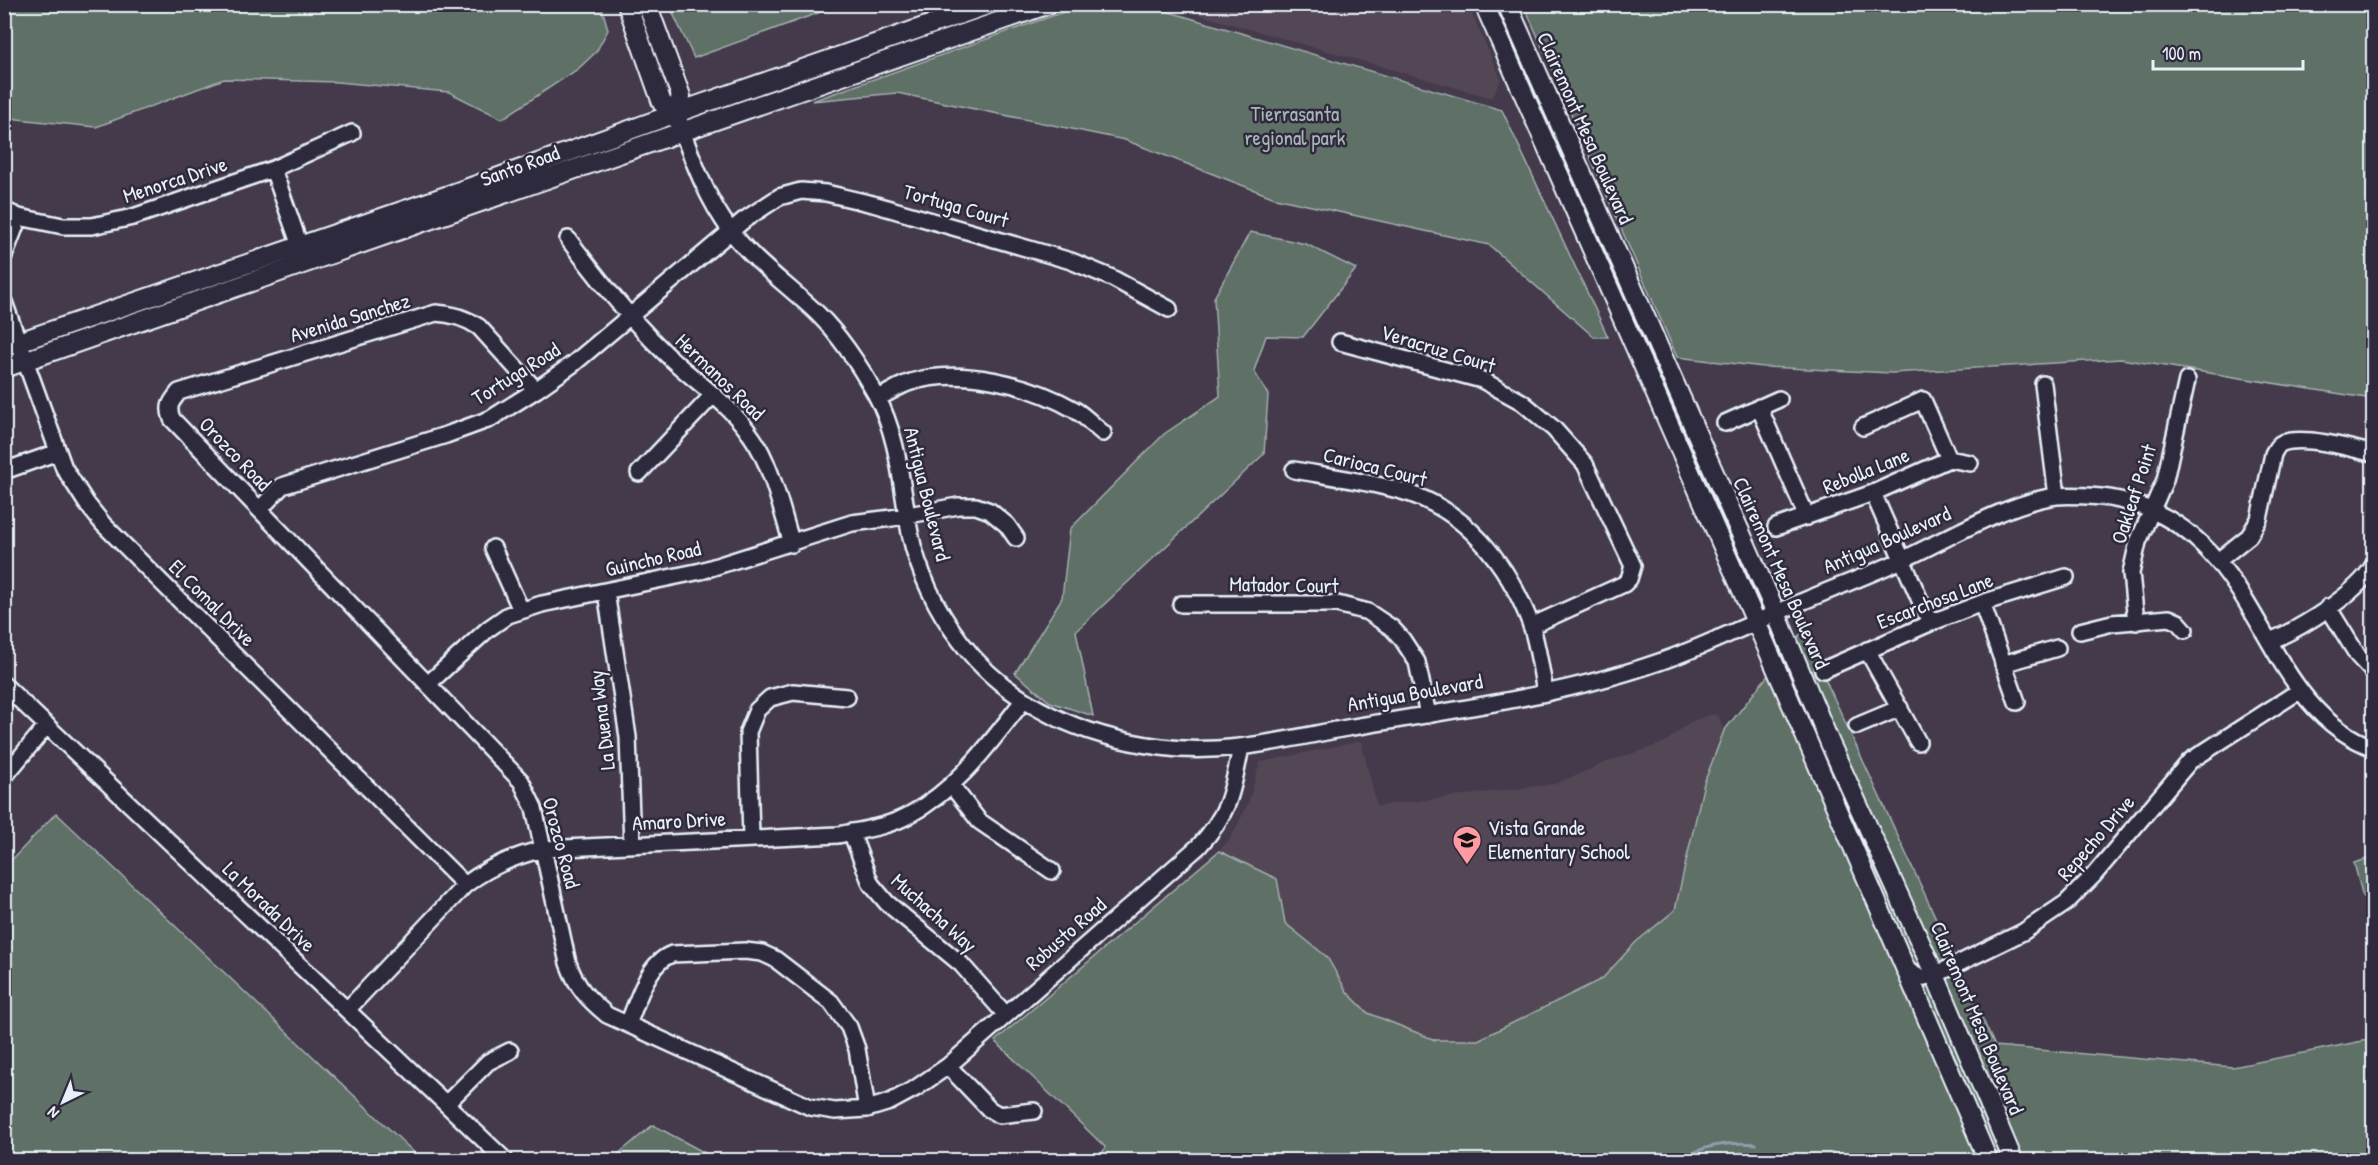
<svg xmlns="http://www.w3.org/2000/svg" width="2378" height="1165" viewBox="0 0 2378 1165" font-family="'Patrick Hand',sans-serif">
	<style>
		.built { fill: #534655 }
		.green { fill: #5e6f66; stroke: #a3b0af; stroke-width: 1.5 }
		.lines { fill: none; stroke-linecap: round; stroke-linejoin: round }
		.stream { stroke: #8f9eaf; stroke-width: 3 }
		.minor-casing { stroke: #e8f1f8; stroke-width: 20 }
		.major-casing { stroke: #e8f1f8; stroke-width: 22 }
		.minor { stroke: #2f2a3d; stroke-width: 15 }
		.major { stroke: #2f2a3d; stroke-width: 18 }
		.labels { text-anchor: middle; stroke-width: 5; stroke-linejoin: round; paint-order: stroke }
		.park-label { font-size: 21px; fill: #aab6b6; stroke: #2f2a3d }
		.street-label { font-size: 21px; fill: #e8f1f8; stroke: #2f2a3d }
		.poi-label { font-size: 21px; fill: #e8f1f8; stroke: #2f2a3d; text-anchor: start }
	</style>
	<rect width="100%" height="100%" fill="#443a4b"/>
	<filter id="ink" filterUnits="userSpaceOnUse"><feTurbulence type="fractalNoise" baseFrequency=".0167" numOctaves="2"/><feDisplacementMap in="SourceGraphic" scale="12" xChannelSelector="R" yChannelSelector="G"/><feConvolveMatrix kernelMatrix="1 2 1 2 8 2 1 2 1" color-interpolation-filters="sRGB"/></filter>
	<g filter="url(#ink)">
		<path class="built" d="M1165,5H1468L1501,79L1492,98Z
			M1708,715H1716L1720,719L1724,734L1704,783L1675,910L1636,942L1602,979L1478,1040H1435L1368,1013L1347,992L1327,957L1285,923L1277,879L1219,851L1230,839L1248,804L1260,762L1361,741L1377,806L1555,784L1612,760L1658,745L1668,740L1688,723Z"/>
		<path class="green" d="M601,4L608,30L596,52L578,69L502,119L449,92L337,82L224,79L96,127L17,119L5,113V5Z
			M669,5H840L694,58Z
			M1083,5H1154L1156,8L1502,110L1608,337H1594L1489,245L1275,198L1125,140L897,93L812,101Z
			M1524,5H2373V399L2121,359L1892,373L1764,367L1677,357Z
			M1250,232L1306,244L1356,269L1303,337L1266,336L1254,371L1268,395L1264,454L1076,631L1093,716L1050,702L1015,673L1062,598L1070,529L1164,434L1220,396L1214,298Z
			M1803,631L1995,1046L2233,1067L2373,1039V1160H1100L1105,1147L995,1041L1219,851L1277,879L1285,923L1327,957L1347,992L1368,1013L1435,1040H1478L1602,979L1636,942L1675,910L1704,783L1724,731Z
			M56,813L422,1160H5V867Z
			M2370,858L2373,872V894L2363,897L2354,863Z
			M653,1125L718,1160H611Z"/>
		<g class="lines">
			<path class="stream" d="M1682,1160C1701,1144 1733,1142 1756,1144"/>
			<g class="minor-casing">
				<path id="minor" d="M682,131C695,166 708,200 730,230C754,262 789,286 818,314C841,337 860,366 876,395C899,437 901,486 910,533C918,572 937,611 961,642C1009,706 1084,737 1161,747C1223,756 1286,739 1347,728C1458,709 1586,693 1691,650C1725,636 1758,621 1792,606C1829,590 1867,576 1904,559C1949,538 2007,503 2056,496C2070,495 2087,496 2101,497C2115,498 2129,502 2143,507C2266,553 2261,707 2374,748
					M273,169L300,246
					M4,210L19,217L63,226H92L133,217L273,169L352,133
					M568,239C598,278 628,317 663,351C692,380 729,402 752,437C771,463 782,512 792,544
					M4,256L19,217
					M4,302L64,468L87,504L103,524L465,885
					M1340,342L1482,380L1522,402L1554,429L1585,464L1633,566L1629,579L1624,584L1531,626
					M2043,384L2057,496
					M536,390L479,327C466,318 452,314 436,313L179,392C171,402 167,406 172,419L521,781L534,808L568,963C577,988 587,998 607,1015L810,1107L835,1111L867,1109L890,1102L916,1088L948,1066L1199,846C1231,811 1232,791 1241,747
					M878,398C889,393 900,385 911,382C961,367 1030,384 1075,410C1085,416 1094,426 1103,433
					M1759,407L1807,517
					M1725,423L1779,399
					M1863,427L1923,400L1949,459
					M1294,470C1328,476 1364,481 1398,490C1464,507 1508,563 1531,625C1538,646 1541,670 1545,692
					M4,471L58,452
					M639,473L713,395
					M1873,493L1930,623
					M260,509L282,486L446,435L490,419L536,390L573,364L744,220L779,197L801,191L826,193L873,204L1071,261L1112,278L1169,309
					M1776,527L1873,493L1949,459L1970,463
					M493,548L521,610
					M2219,560L2249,536L2259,519L2273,454C2276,449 2277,445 2282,443C2304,435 2351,448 2374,454
					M606,592L628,737L632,844
					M1982,603L2017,702
					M1181,604H1337L1368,612L1392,628L1402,639L1417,662L1428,715
					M2328,607L2358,656L2374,673
					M2136,622L2131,573L2138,542L2165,480L2187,380
					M2080,631L2112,623L2169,618L2178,622L2185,630
					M2270,641C2300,629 2359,593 2374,564
					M1867,650L1918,742
					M2003,664L2057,648
					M1823,670L1930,623L1982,603L2066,577
					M429,683L488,629L508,615L542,604L701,571L852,523L892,518L958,506H976L990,511L1007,525L1016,538
					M4,685L505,1160
					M1857,726L1900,708
					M4,777L47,725
					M952,786L979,821L1052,871
					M851,832L871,884L887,903L961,964L1006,1015
					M751,838L748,732L757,710L770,698L793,692L847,697
					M1907,970L1920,978L1935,975L2023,932L2066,903L2093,876L2190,761L2299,691
					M347,1010L465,885C488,867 515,856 543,849L838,835C861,830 888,827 909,815C959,788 989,744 1023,701
					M628,1024C638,1001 647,963 672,954L745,951L762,953L775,959L831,1002L849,1027L857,1049L867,1109
					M948,1066L989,1109L999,1115L1034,1111
					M446,1104L488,1062L510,1051"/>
			</g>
			<g class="major-casing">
				<path id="major" d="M627,4L662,103L675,114L678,121
					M647,4L681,96L675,114
					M1484,4L1756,622L1988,1160
					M1507,4L1776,613L1830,743L1935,975L2013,1160
					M4,347L446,196L696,106L990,4
					M4,368L1049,4"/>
			</g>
			<use href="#minor" class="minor"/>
			<use href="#major" class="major"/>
		</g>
	</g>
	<defs>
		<g id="school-pin" transform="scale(1.5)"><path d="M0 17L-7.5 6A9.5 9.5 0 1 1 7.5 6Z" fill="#ff9aa2" stroke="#2f2a3d"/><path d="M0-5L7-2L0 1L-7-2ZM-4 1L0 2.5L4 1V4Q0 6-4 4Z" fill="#111"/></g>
	</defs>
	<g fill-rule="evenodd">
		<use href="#school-pin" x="1467" y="840"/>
	</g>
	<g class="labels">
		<g class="park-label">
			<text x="1295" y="121">Tierrasanta<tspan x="1295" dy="24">regional park</tspan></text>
		</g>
		<g class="street-label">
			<text transform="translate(1585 128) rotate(66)" y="7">Clairemont Mesa Boulevard</text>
			<text transform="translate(520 166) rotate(-20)" y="7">Santo Road</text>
			<text transform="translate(175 180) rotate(-18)" y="7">Menorca Drive</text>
			<text transform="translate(956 206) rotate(16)" y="7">Tortuga Court</text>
			<text transform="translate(350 318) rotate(-17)" y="7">Avenida Sanchez</text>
			<text transform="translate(1438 349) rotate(17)" y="7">Veracruz Court</text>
			<text transform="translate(516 374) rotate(-32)" y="7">Tortuga Road</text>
			<text transform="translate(720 377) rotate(44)" y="7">Hermanos Road</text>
			<text transform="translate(235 454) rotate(46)" y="7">Orozco Road</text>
			<text transform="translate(1375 467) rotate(14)" y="7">Carioca Court</text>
			<text transform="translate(1866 471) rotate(-22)" y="7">Rebolla Lane</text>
			<text transform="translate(927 494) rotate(76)" y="7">Antigua Boulevard</text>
			<text transform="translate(2134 494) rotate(-72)" y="7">Oakleaf Point</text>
			<text transform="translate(1887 540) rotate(-24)" y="7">Antigua Boulevard</text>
			<text transform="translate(653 559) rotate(-13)" y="7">Guincho Road</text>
			<text transform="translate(1781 573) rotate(66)" y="7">Clairemont Mesa Boulevard</text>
			<text transform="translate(1284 585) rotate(1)" y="7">Matador Court</text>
			<text transform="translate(1935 601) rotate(-21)" y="7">Escarchosa Lane</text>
			<text transform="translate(212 603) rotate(45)" y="7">El Comal Drive</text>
			<text transform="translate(1415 693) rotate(-10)" y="7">Antigua Boulevard</text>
			<text transform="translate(602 720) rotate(-97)" y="7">La Duena Way</text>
			<text transform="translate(679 821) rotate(-3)" y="7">Amaro Drive</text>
			<text transform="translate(2096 838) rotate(-49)" y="7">Repecho Drive</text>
			<text transform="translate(561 843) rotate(75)" y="7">Orozco Road</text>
			<text transform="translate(269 907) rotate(44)" y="7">La Morada Drive</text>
			<text transform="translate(934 913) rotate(42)" y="7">Muchacha Way</text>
			<text transform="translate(1066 934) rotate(-41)" y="7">Robusto Road</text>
			<text transform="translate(1977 1018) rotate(67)" y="7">Clairemont Mesa Boulevard</text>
		</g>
		<g class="poi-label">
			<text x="1488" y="835">Vista Grande<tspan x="1488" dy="24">Elementary School</tspan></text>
		</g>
	</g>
	<rect width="2378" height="1165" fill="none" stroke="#2f2a3d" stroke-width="24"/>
	<rect x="12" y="12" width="2354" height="1141" fill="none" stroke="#e8f1f8" stroke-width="2" filter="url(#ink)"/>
	<g transform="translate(63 1102) rotate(223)" stroke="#2f2a3d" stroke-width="4.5" paint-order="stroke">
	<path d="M0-4.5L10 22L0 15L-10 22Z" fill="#e8f1f8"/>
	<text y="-9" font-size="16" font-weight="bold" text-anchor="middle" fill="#e8f1f8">N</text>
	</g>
	<path d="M2153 60v9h150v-9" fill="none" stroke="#e8f1f8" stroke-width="3"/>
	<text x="2162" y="60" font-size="18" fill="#e8f1f8" stroke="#2f2a3d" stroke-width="4.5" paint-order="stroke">100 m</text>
</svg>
